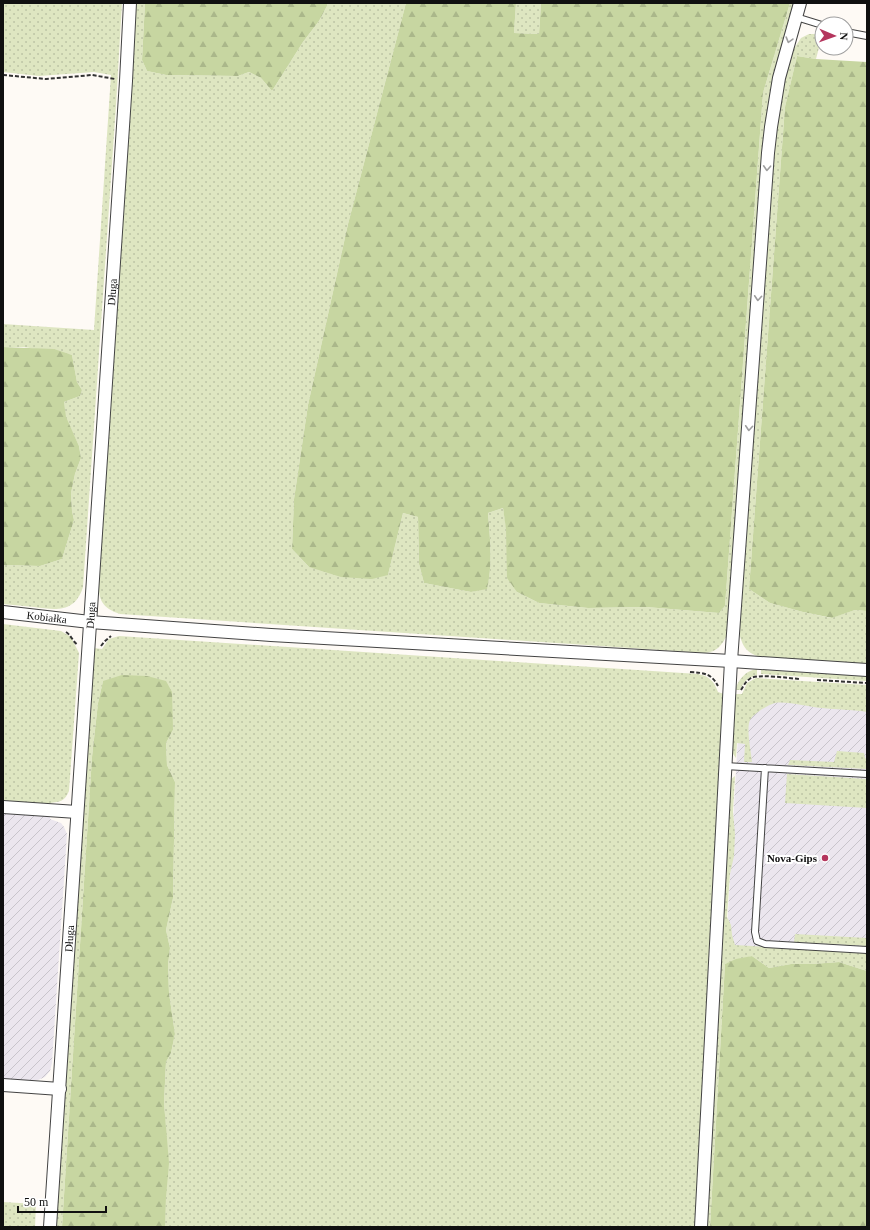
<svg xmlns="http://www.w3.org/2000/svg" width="870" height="1230" viewBox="0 0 870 1230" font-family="'Times New Roman',serif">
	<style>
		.industrial { fill: url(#industrial-furrows) }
		.green { fill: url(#green-dots) }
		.forest { fill: url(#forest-firs) }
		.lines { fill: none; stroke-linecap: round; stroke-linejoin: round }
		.service-casing { stroke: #434343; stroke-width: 8 }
		.minor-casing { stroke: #434343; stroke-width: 14 }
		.path { stroke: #323232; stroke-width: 2; stroke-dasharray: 4 2; stroke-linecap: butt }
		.service { stroke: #fff; stroke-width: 6 }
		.minor { stroke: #fff; stroke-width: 12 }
		.oneway { stroke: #9f9f9f }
		.poi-dot { fill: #b4355d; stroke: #fff; stroke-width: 1.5 }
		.labels { text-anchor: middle; stroke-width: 4; stroke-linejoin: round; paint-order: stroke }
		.street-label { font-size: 11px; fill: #101010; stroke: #fff }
		.poi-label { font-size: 11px; font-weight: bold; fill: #101010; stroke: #fff; text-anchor: end }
	</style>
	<defs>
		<pattern id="industrial-furrows" width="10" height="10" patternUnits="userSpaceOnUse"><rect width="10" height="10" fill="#ebe6ee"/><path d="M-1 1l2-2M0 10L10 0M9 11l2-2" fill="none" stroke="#c8c4cb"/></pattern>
		<pattern id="green-dots" width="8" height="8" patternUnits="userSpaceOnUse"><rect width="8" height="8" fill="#dee6c1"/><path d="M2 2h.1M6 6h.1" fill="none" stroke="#bdc4a5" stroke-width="1.8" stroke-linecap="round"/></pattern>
		<pattern id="forest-firs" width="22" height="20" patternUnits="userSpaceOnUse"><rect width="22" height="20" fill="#c7d6a1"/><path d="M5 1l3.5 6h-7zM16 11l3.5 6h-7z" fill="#aab78a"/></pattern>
	</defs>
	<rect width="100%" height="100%" fill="#fefaf5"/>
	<path class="industrial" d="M765,690L867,697V956L726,948L739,718Z
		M3,813L50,816V819L61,823L64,827L67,834L52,1063L50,1071L45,1077L38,1080H33V1083L3,1081Z"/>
	<path class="green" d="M3,3H122L116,105L83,587C75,613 56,610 34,607C24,606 13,605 3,604V565L40,566L62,559L74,520L72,511L71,493L75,474L81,458L79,446L65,417L64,402L80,396L82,390L77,382L72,355L24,347H3V324L94,330L111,75L94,72L39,76L3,72Z
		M136,3H145L142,60L147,71L166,75L238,76L249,72L261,78L272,91L303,42L319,21L327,6V3H406L348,224L308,405L294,499L292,549L309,567L388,575L403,513L418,517L419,564L424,583L471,592L487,588C493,564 490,537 488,513L503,508L517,592L539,603L588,608L646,607L719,613L725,606L763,93L790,3H795L776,69L769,99L766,125L727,635C722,645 717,652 705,653L120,614C98,607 98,595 99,574Z
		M516,3H541L539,34L514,33Z
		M809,34H816L822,36L816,59L797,56L785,107L749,589L770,603L803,612L831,618L855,610L867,611V664L761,657C746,653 743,647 739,633L776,129L783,80L793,47H795L801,38Z
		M3,624L61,631L71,637L79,653L69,791C65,801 60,802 50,803L49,807L3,804Z
		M119,636L698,674C709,676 714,681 718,692L724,694L695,1227H165L166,1132L164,1103L166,1062L171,1053L175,1034L169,993L168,965L170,948L166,930L173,898L175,782L167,765L166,743L173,730L103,681L98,703L92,757L62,1227H55L94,648L102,649L109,639Z
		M757,669V675C748,677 744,681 740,690H735C739,679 745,671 757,669Z
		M761,670L867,676V681L761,674Z
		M756,678L867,685V712C851,709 837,710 821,708C809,707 787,701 775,703C768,705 754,713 750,720C746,729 751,751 752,762H744L745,744L737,743L736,758L731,751L734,694H742L747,683Z
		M837,751L864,753L865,758L867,759V769L788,765L790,760L834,762Z
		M787,774L867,779V808L785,803Z
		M735,776L733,812L735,834L734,856L730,874L727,917L731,925L732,935L735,945L867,953V971L839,962L812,964H791L769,968L752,956L725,964L710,1227H705L730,780Z
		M795,934L867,938V946L794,942Z
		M3,1202L36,1204L35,1227H3Z"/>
	<path class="forest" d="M145,3H327V6L319,21L303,42L272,91L261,78L249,72L238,76L166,75L147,71L142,60Z
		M406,3H516L514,33L539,34L541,3H790L763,93L725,606L719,613L646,607L588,608L539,603L517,592L507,578L506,529L503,508L488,513C490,538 493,564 487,589L471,592L424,583L419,564L418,517L403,513L388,575L372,579L341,577L309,567L292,549L294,499L308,405L348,224Z
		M797,56L816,59L867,62V611L855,610L832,618L803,612L770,603L749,589L785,107Z
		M3,347L54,349L72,355L77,382L82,390L80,396L64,402L66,417L79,446L81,458L75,474L71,493L72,511L74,520L62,559L40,566L3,565Z
		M122,675L147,676L166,681L172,692L173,730L166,743L167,765L175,782L173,898L166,930L170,948L168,965L169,993L175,1034L171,1053L166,1062L164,1103L169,1163L166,1197L165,1227H62L92,757L98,703L103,681Z
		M752,956L769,968L791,964H812L839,962L867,971V1227H710L725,964L736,959Z"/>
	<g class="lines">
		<g class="service-casing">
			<path id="service" d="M796,17L822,25
				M846,32L867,36
				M725,766L867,774
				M765,768L755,932L757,941L765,944L867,950"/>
		</g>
		<g class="minor-casing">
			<g id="minor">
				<path id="s1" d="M3,612L90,622L271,635L731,661L867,670"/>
				<path d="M3,807L77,812"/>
				<path d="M3,1085L60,1089"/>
				<path id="s2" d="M50,1227L126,81L130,3"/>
				<path d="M701,1227L731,661L768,153L771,127L779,78L800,3"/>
			</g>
		</g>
		<path class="path" d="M3,75L46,79L92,75L115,79
			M66,632C71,635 73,642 78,645
			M101,646L104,642L111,636
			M690,672C704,673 711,673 718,686
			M817,680L867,683
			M741,690C744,685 746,681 751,678C760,674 788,678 799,679"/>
		<use href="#service" class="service"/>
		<use href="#minor" class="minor"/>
	</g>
	<defs><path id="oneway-chevron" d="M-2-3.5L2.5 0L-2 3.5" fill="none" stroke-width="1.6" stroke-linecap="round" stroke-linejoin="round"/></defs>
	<g class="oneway">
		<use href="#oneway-chevron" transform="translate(789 40) rotate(106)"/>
		<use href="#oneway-chevron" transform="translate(767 168) rotate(93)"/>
		<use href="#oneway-chevron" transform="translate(758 298) rotate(94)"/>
		<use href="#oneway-chevron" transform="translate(749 428) rotate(94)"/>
	</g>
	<circle class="poi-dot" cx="825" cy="858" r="4"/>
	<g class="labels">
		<g class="street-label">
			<text dy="4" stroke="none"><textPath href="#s2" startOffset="937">Długa</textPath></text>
			<text dy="4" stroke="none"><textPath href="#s2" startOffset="613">Długa</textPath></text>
			<text dy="4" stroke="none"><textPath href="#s1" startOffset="44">Kobiałka</textPath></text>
			<text dy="4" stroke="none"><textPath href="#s2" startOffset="289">Długa</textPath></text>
		</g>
		<g class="poi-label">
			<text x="817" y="862">Nova-Gips</text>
		</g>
	</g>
	<rect width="870" height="1230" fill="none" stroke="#101010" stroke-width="8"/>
	<g transform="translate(834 36) rotate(92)"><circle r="19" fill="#ffffff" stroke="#9f9f9f"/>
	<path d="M0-3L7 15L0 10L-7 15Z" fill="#b4355d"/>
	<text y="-6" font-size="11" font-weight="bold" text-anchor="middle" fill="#101010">N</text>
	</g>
	<path d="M18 1206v6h88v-6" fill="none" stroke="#101010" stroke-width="2"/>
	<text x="24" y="1206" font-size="12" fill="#101010" stroke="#ffffff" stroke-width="3" paint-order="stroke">50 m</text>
</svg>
